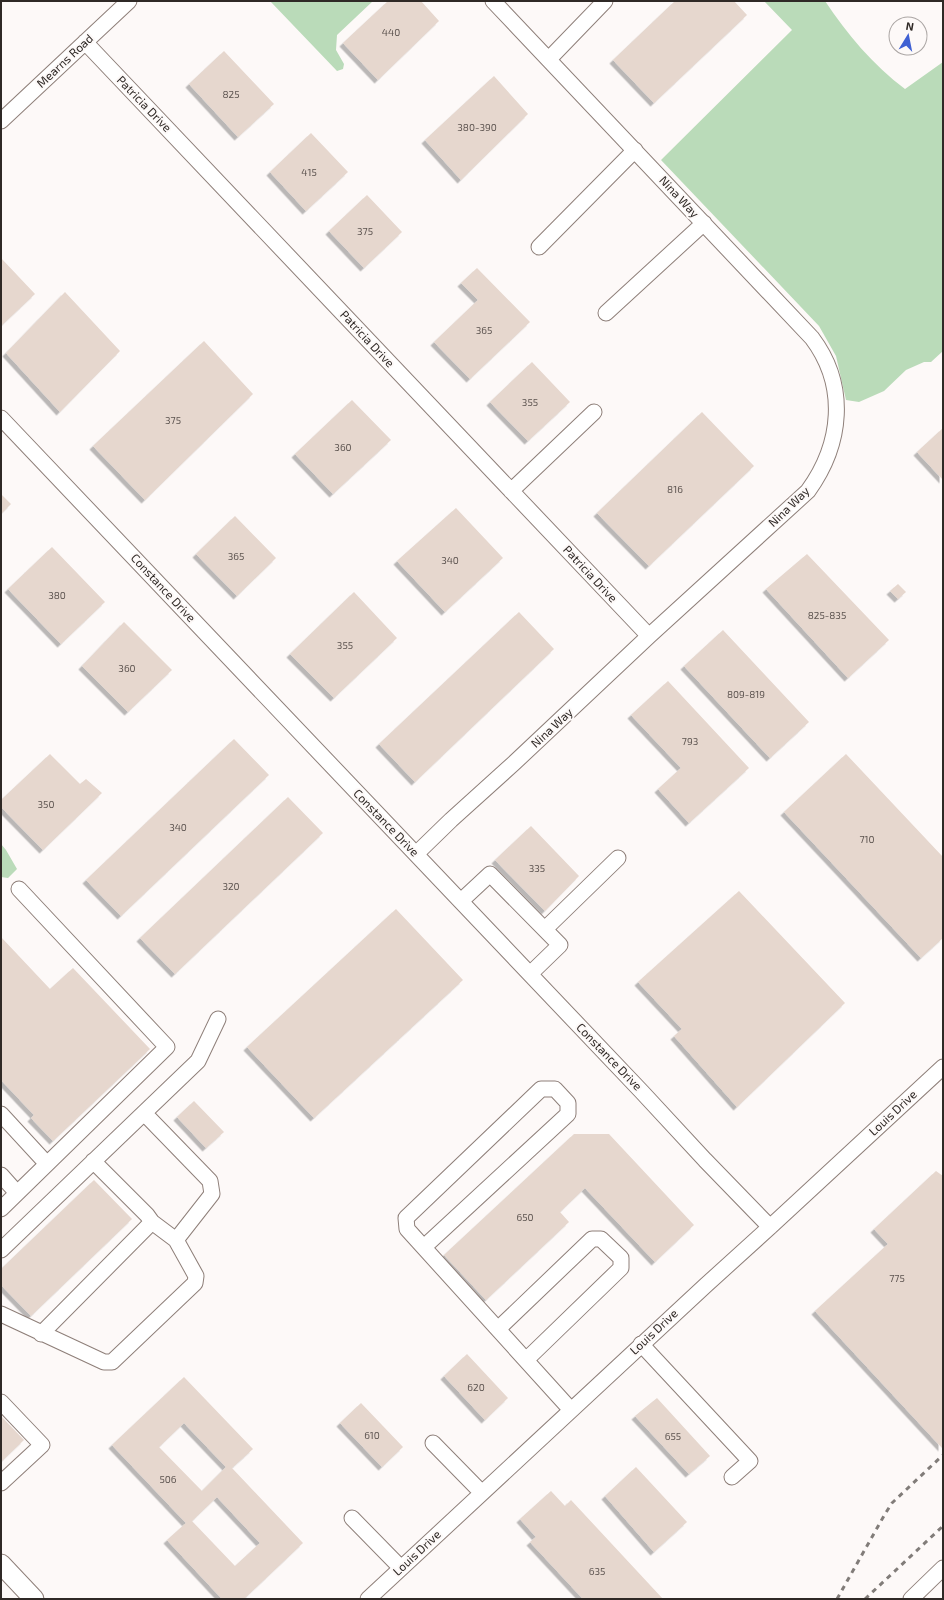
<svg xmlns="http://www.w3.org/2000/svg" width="944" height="1600" viewBox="0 0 944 1600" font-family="'Exo 2',sans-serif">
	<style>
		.green { fill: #badbb9 }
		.building { fill: #e6d7ce; fill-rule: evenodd; filter: url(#shadow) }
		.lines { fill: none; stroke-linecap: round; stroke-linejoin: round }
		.minor-casing { stroke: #8e7f79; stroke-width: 17 }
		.major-casing { stroke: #8e7f79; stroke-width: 21 }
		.minor { stroke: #fff; stroke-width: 15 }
		.major { stroke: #fff; stroke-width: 19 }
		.rail { stroke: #817c79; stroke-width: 3; stroke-dasharray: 5 5; stroke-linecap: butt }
		.labels { text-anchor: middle; stroke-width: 4; stroke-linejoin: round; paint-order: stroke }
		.number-label { font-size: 10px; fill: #5d5450 }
		.street-label { font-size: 12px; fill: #2f2926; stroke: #fdf9f8 }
	</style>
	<defs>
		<filter id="shadow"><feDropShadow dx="-3.5" dy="3.5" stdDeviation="0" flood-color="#0004"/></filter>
	</defs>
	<rect width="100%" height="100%" fill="#fdf9f8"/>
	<path class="green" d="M270,1H373L337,35L336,50L344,64L343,69L337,71Z
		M764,1H825C847,34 873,65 905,89L943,62V351L931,362H924L906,370L884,391L859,402L846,400L836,356L819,326L661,160L792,30Z
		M1,844L6,850L17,869L8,878L1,877Z"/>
	<path class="building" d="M388,1H421L439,21L378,80L343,43Z
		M675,1H734L747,15L654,103L613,60Z
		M224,51L274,104L238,137L189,84Z
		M494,76L528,114L461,180L425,140Z
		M311,133L348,172L306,211L270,172Z
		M367,195L402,232L364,268L329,231Z
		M1,258L35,294L1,326Z
		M477,268L530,322L470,379L434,342L478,300L461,283Z
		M65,292L120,351L60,412L6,353Z
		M204,341L253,394L145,500L93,446Z
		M532,362L570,402L528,441L490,402Z
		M352,400L391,440L333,494L295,454Z
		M702,412L754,466L649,566L597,513Z
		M943,428V480L917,452Z
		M1,494L11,504L1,514Z
		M456,508L503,558L445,612L397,561Z
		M235,516L276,558L237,596L196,554Z
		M52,547L105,602L61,644L8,589Z
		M807,554L889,640L848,678L766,589Z
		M898,584L906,592L898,599L890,591Z
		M354,592L397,638L334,698L290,654Z
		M519,612L554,649L415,782L379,744Z
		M124,622L172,670L128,712L82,666Z
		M723,630L809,722L770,758L684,666Z
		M668,681L749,768L689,823L658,789L681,768L631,715Z
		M234,739L269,775L121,916L86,880Z
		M50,754L80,784L86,779L102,793L43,850L1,807V800Z
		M846,754L943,857V938L921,958L784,812Z
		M288,797L323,833L175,974L140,938Z
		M531,826L579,876L545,911L495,860Z
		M739,891L845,1003L737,1107L674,1036L682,1029L638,982Z
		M396,909L463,980L314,1118L247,1047Z
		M1,937L50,989L73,968L150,1049L53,1141L31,1118L34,1115L1,1080Z
		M194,1101L224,1132L206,1148L177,1117Z
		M574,1134H609L694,1225L655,1262L585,1188L560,1212L569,1222L486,1300L444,1255Z
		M936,1171L943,1176L942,1448L815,1311L888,1244L874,1229Z
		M94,1180L132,1219L31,1316L1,1285V1269Z
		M467,1354L508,1398L485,1420L444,1376Z
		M184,1377L253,1449L232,1468L303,1543L244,1599H222L167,1540L186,1523L112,1445ZM184,1423L226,1467L202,1491L159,1447ZM217,1497L260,1543L235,1566L192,1521Z
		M657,1398L710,1456L689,1474L635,1416Z
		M361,1403L403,1447L382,1467L340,1423Z
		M1,1416L24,1440L1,1462Z
		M636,1467L687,1522L654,1552L605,1496Z
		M551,1491L565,1506L571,1500L663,1599H583L530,1542L536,1537L520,1519Z"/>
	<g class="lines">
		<g class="minor-casing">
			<path id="minor" d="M85,42L649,636
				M549,59L605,1
				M1,121L129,1
				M539,247L635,150
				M606,313L704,223
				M1,418L642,1092L705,1160L770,1227
				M511,491L594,412
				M416,854L451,820L513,764L649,636L808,491C842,444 848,386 812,338L493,1
				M461,901L490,874L560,945L530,974
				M545,929L618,858
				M1,1114L47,1164
				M93,1161L147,1215L152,1222L176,1240
				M1,1175L17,1193
				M1,1209L167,1047L19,889
				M424,1247L568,1114V1103L555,1089H541L406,1218L407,1229L571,1410
				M1,1250L198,1061L218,1019
				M1,1314L104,1362H112L195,1283L196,1276L176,1240L212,1194L210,1181L144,1113
				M498,1329L592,1239H601L621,1258V1268L526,1360
				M41,1334L152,1222
				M641,1344L750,1461L732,1477
				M1,1402L42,1445L1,1483
				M433,1443L482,1493
				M352,1518L401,1568
				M368,1599L706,1285L770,1227L943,1067
				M911,1599L943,1568"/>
		</g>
		<g class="major-casing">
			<path id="major" d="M1,1564L34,1599"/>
		</g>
		<use href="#minor" class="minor"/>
		<use href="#major" class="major"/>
		<path class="rail" d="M837,1599L885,1514L892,1503L943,1455
			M865,1599L943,1526"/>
	</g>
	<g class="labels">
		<g class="number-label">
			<text x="391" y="36">440</text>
			<text x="231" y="98">825</text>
			<text x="477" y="131">380-390</text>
			<text x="309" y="176">415</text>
			<text x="365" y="235">375</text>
			<text x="484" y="334">365</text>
			<text x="530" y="406">355</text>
			<text x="173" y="424">375</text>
			<text x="343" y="451">360</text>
			<text x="675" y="493">816</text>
			<text x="236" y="560">365</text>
			<text x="450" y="564">340</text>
			<text x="57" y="599">380</text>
			<text x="827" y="619">825-835</text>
			<text x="345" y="649">355</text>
			<text x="127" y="672">360</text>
			<text x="746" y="698">809-819</text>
			<text x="690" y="745">793</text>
			<text x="46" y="808">350</text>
			<text x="178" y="831">340</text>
			<text x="867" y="843">710</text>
			<text x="537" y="872">335</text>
			<text x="231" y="890">320</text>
			<text x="525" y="1221">650</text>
			<text x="897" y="1282">775</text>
			<text x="476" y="1391">620</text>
			<text x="372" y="1439">610</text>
			<text x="673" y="1440">655</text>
			<text x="168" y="1483">506</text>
			<text x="597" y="1575">635</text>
		</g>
		<g class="street-label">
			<text transform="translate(65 61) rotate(-43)" y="4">Mearns Road</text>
			<text transform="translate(144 104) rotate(46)" y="4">Patricia Drive</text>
			<text transform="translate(679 197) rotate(47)" y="4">Nina Way</text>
			<text transform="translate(367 339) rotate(47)" y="4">Patricia Drive</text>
			<text transform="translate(789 507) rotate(-44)" y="4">Nina Way</text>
			<text transform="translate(590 574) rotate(47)" y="4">Patricia Drive</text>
			<text transform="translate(163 588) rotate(47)" y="4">Constance Drive</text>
			<text transform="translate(552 728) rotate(-43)" y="4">Nina Way</text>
			<text transform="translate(386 823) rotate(46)" y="4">Constance Drive</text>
			<text transform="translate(609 1057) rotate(46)" y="4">Constance Drive</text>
			<text transform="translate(893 1113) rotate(-43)" y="4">Louis Drive</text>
			<text transform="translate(654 1332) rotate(-43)" y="4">Louis Drive</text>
			<text transform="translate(417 1553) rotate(-43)" y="4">Louis Drive</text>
		</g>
	</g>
	<rect width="944" height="1600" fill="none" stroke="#2f2926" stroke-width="4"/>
	<g transform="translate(908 36) rotate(10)"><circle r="19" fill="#fdf9f8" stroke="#aba6a4"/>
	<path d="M0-3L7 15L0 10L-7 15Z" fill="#4061d3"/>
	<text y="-6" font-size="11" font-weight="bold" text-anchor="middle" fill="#2f2926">N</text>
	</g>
</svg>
